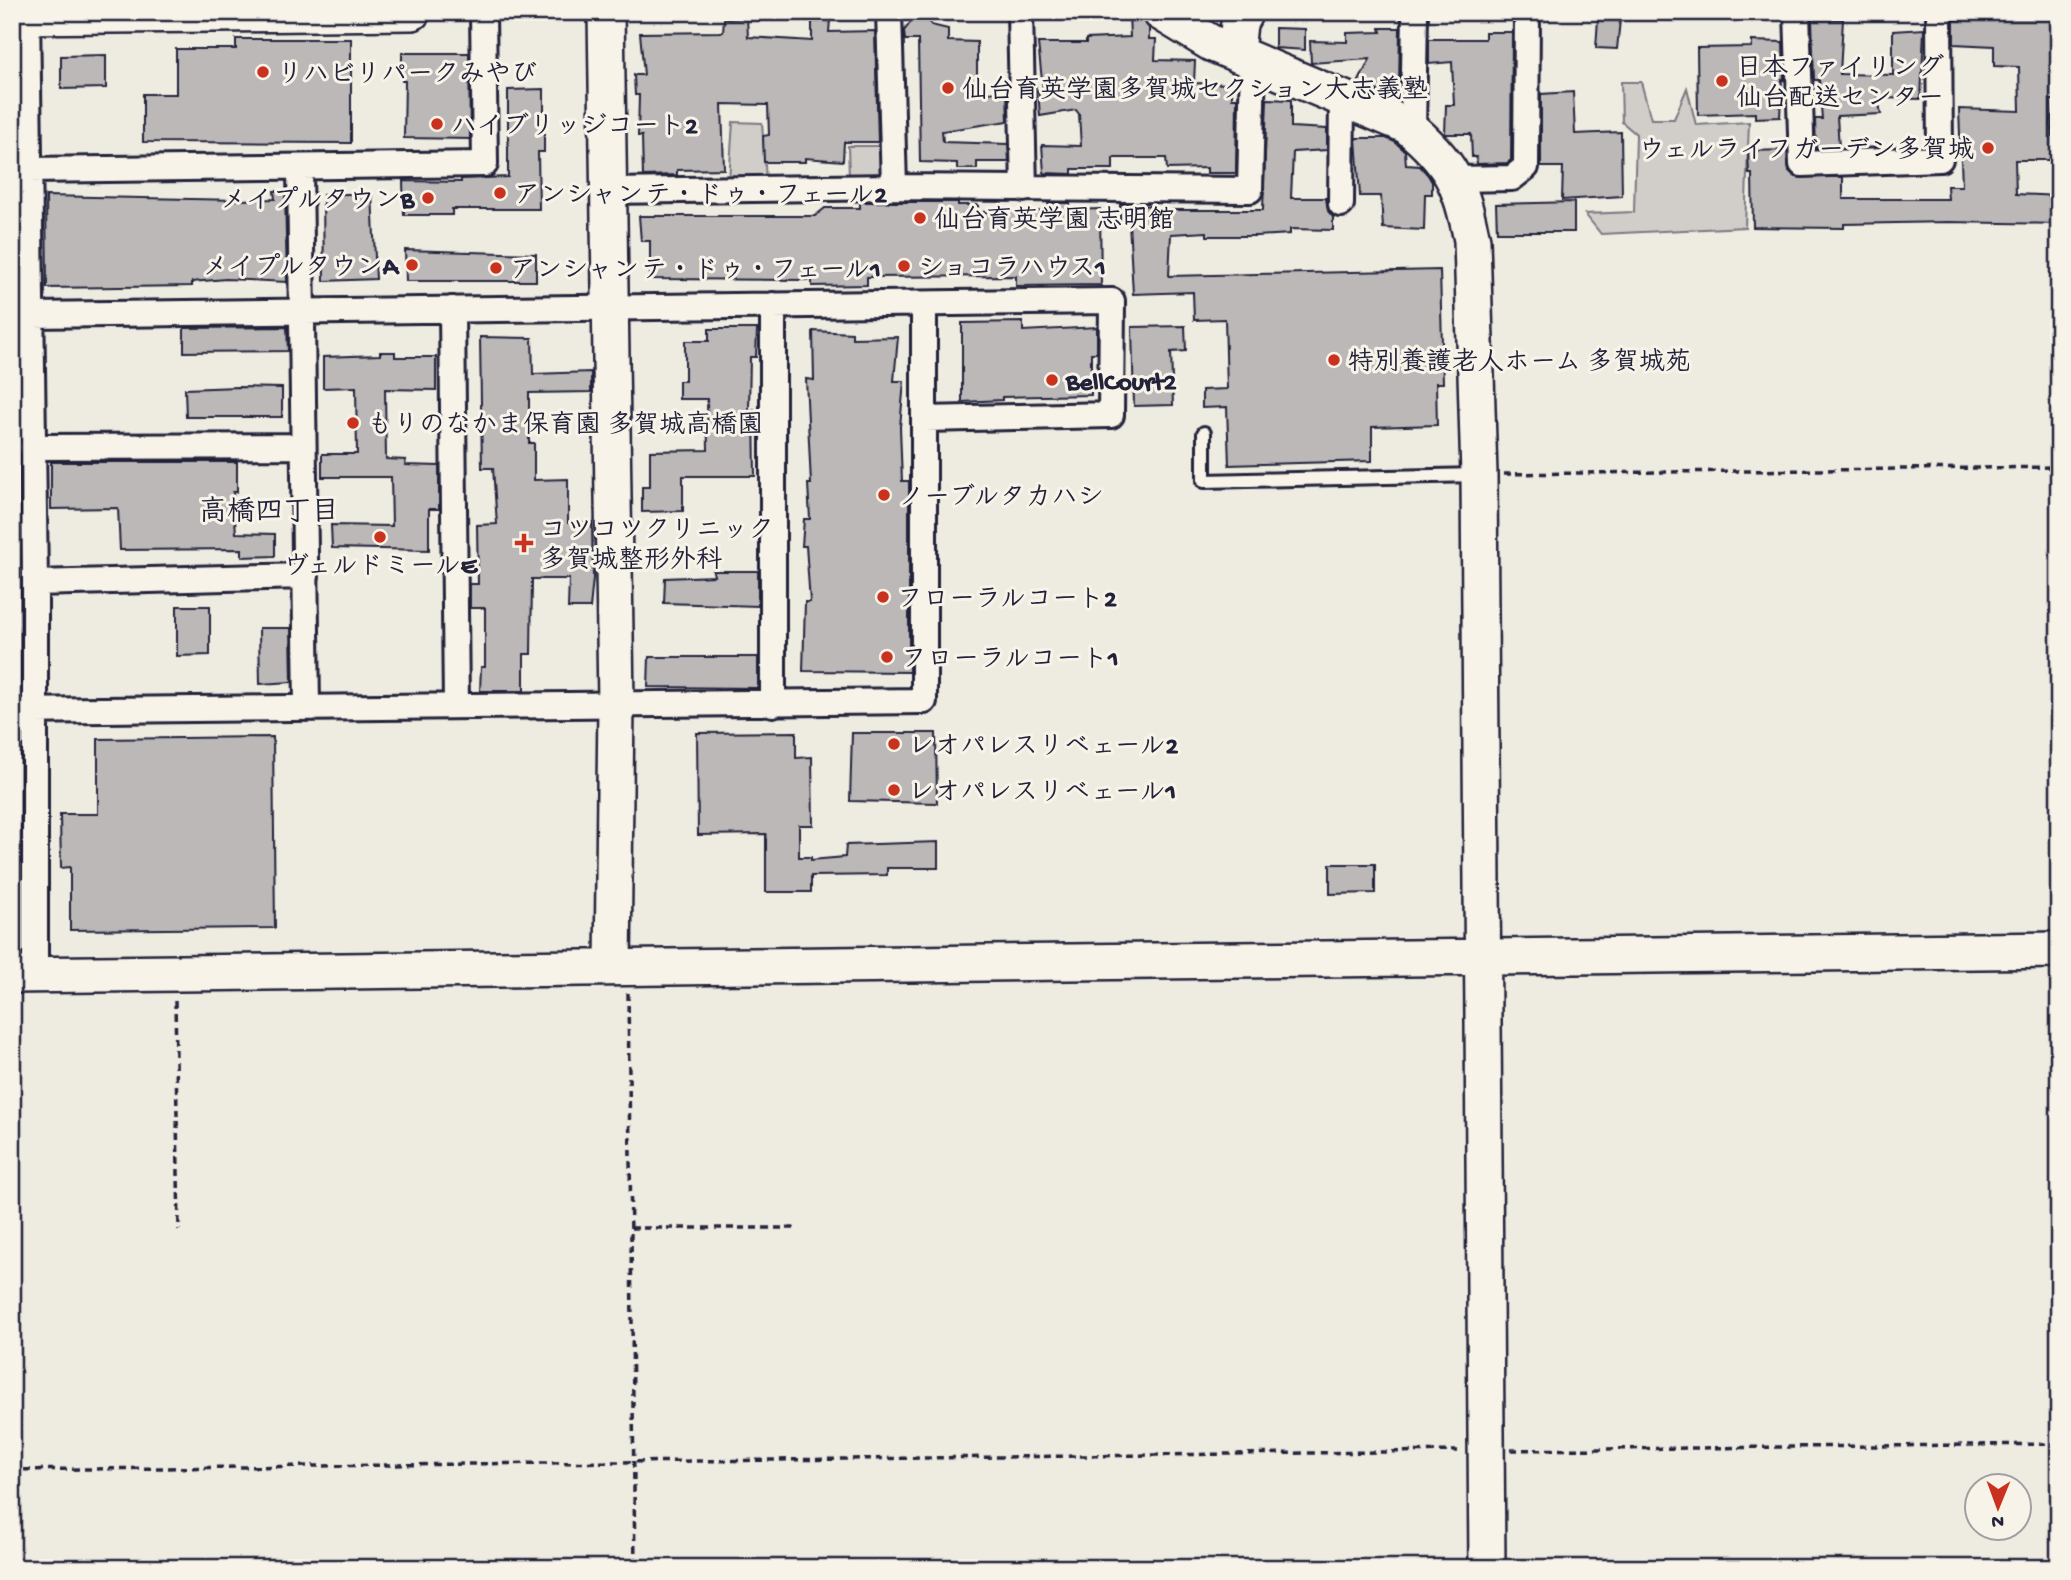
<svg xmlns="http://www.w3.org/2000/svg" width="2071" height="1580" viewBox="0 0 2071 1580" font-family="'Gochi Hand','Klee One',sans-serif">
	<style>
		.green { fill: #d1cdc9; stroke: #7a7882; stroke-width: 2 }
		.building { fill: #bbb8b7; stroke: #22223b; stroke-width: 2 }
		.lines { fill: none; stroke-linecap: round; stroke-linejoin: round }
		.lane-casing { stroke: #22223b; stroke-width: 18 }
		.street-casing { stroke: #22223b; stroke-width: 30 }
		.secondary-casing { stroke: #22223b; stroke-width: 40 }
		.path { stroke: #22223b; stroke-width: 3.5; stroke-dasharray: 7 5; stroke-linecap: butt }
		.lane { stroke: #f7f3e8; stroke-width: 12 }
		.street { stroke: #f7f3e8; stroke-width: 24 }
		.secondary { stroke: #f7f3e8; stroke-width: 35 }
		.poi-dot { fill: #c8321e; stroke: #f7f3e8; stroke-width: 2.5 }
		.labels { text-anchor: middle; stroke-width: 6; stroke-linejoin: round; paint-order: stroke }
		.poi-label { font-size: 26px; font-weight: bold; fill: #22223b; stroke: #f7f3e8; text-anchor: start }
		.neighbourhood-label { font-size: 28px; font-weight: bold; fill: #22223b; stroke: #f7f3e8 }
	</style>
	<rect width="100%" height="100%" fill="#eeebe1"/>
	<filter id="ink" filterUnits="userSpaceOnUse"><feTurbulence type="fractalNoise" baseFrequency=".0143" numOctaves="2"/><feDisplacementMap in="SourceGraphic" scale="14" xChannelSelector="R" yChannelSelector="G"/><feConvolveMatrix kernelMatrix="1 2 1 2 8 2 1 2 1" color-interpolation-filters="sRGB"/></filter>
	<g filter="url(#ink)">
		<path class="green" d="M1621,82H1641L1651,119H1674L1687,88L1696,125L1749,122L1745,227L1601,234L1585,214L1634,212L1636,134L1622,122Z
			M733,122L762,123L766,180H729Z
			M848,146H885L882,179L849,178Z
			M12,593H24L25,693L12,701Z"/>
		<path class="building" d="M2029,12H2052V31H2059V100H2051L2052,136H2059V160H2015L2016,194L2059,196V224L1949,222L1844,224V228L1753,227L1752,174H1749L1748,151L1787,150L1789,171L1796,177H1843V199H1948L1947,186H1962L1959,109L2020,111L2019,67L1994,66V46L1954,44V20H1962V13L2029,16Z
			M1129,13H1140L1149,28V39H1156L1155,60L1195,61L1194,83L1232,84V98H1237L1236,173H1207V168L1167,169L1166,158H1113V169H1072V174L1044,173L1042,145L1081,146L1079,114L1076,110L1040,116L1038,90H1043L1038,43H1086V39L1130,37Z
			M929,16L931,25L948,29V41L977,42V93L1007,92L1008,121L942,131L943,142L1008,144L1009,162H977V169H957V163L920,162L918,40H905L904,31L914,18Z
			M747,18L748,37L812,41V19L830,20L829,32L875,31L878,142H844L843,161L805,158V162H764L763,136L769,135L768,105L722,104L724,169L677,170V175L643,176L642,136H638L639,95H635L634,75H644L640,33L723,32L724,19Z
			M1598,19L1620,20L1617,49L1596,48Z
			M1812,19H1843L1840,74L1893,75V31L1924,29L1921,99L1878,98L1881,114L1837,116L1839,148L1816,149L1815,119H1822L1819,80H1814Z
			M1275,28L1305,29V50L1275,48Z
			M1380,28H1400L1399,88L1395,98L1358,83L1370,59L1311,63L1310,41L1347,42V33L1381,32Z
			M1485,32H1512L1511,160L1507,163L1477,164L1476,157H1472L1471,134H1445L1446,105H1454L1452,62L1429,64V39H1485Z
			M236,39H351V143L143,142V94H176V49H236Z
			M1752,41L1783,42L1784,80L1782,79L1780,117L1755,118V113L1698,115L1697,48L1752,47Z
			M402,53H469L470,139L404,138L405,81H402Z
			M106,55V88L61,89V56Z
			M544,89V152H538L539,209H452V215H404L403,181L461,182V179L508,177V90Z
			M1573,92L1575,134L1621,132L1622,196L1562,200L1563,167H1541V94Z
			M1267,99L1291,100V127L1327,129V150L1293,152L1291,198H1326L1328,211L1333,217V230L1290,229V234L1257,236H1207V232L1171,234L1169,276L1440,270L1443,383H1436L1437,425L1372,427V461L1229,465L1227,407L1202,408V390L1227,389L1225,319L1194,320L1193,292L1133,294L1129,222H1120V204L1153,206V210H1263Z
			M1356,138H1386L1395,142L1405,151L1406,165L1420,166L1428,175L1432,182V194H1425L1424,230L1383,228L1381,196H1360Z
			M274,191H285L287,282L226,279L192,282V286L47,288L46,196L239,200L275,199Z
			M372,193L376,279L324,281L323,195Z
			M860,202H958V205H978V212L1050,211L1048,203H1070V210L1100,209L1101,285L1016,286V276L867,277V285L812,286V280L650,279V241H641L639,216H815L825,208H860Z
			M1574,202V232H1497L1496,204Z
			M405,250L536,254V281H406Z
			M1023,322V331L1097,327V353H1091V395L1002,397V400L962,402V323Z
			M1185,326L1186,351L1171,352L1173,405L1134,406L1132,327Z
			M287,327L288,351L184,352V328Z
			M709,329H757L756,357H750L749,410H754L755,476H683V511L642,512V487H650V451L708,450L707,399H679V381H685V341H709Z
			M813,331L852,333V338L898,337L894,381H904L900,427L902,481H909V672L803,671L805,602H810L806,546H802L804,519H810L808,484H811L806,379L814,380Z
			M480,337L532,338L533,374L591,372V392L529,393V443H534V480L568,479V523L592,522L593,578L590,608H568L569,579H532L531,654H524V691H480L481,667H485V608H470V584H478L477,525L497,524L493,468H482Z
			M380,352H395V357H436V390L385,389L386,459L406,460L405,465L439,466V509H429V550L332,548L331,525L392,526L391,477H322V454H357L356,387L323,388V357L380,355Z
			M238,387L282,388V417H186L185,389Z
			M51,462H237V492H233L236,533L275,534V556L242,557V549L120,550L118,508L51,509Z
			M713,571H758V606L664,603L665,578L714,576Z
			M177,606H210V655L177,656Z
			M259,628H291L292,682L260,684Z
			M649,657H758V688L648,687Z
			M796,732V758L812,757L813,825H799V857H811V860L845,857L846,845L938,842V868H887V875L811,876V892H766V834L698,835L697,733Z
			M852,733H936L937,803L850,801Z
			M273,737L275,928L70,930V867L61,868L60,814H98V739Z
			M1330,864H1375V893L1330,894Z"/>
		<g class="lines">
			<g class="lane-casing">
				<path id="lane" d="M1204,433V481L1478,475"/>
			</g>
			<g class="street-casing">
				<path id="street" d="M27,12L35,583V975
					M889,12L894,187
					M1020,12L1024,189
					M1797,12L1802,164L1940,159L1939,12
					M1413,131L1415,12
					M300,167L307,708
					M29,170L485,164L483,12
					M1456,179L1512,178L1526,167L1527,12
					M609,191L894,187L1250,190L1253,60
					M1341,204L1342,96
					M452,309L456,706
					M32,315L1112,301L1111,415L925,419
					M32,447L303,446
					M35,583L306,576
					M773,704V305
					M12,711L924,701V305"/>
			</g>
			<g class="secondary-casing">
				<path id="secondary" d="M606,12L616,704L613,967
					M1160,12L1211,43L1406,125C1452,163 1460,183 1472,240L1479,475L1487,1568
					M12,16L412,12
					M1236,53L1239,23L1245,12
					M12,975L2059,950"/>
			</g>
			<path class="path" d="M1504,474L2059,467
				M628,993L635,1568
				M175,1001L179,1230
				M631,1228H799
				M1511,1450L2059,1444
				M12,1470L1458,1451"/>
			<use href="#lane" class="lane"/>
			<use href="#street" class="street"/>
			<use href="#secondary" class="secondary"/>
		</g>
	</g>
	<g class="poi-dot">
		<circle cx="263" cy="72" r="7"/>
		<circle cx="1722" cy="81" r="7"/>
		<circle cx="948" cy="88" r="7"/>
		<circle cx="437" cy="124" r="7"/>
		<circle cx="1988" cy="148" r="7"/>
		<circle cx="500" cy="193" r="7"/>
		<circle cx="428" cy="198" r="7"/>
		<circle cx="920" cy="218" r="7"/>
		<circle cx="412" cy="265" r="7"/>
		<circle cx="904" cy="266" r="7"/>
		<circle cx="496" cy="268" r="7"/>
		<circle cx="1334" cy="360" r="7"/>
		<circle cx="1052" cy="380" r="7"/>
		<circle cx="353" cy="423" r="7"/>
		<circle cx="884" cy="495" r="7"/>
		<circle cx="380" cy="537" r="7"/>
		<path d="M520.5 532.5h7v7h7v7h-7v7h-7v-7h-7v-7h7z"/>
		<circle cx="883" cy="597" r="7"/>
		<circle cx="887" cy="657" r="7"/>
		<circle cx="894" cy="744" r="7"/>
		<circle cx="894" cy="790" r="7"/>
	</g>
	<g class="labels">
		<g class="poi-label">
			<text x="1736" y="75">日本ファイリング<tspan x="1736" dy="30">仙台配送センター</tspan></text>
			<text x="277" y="81">リハビリパークみやび</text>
			<text x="962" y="97">仙台育英学園多賀城セクション大志義塾</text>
			<text x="451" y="133">ハイブリッジコート2</text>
			<text x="1974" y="157" text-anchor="end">ウェルライフガーデン多賀城</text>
			<text x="514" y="202">アンシャンテ・ドゥ・フェール2</text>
			<text x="414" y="207" text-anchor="end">メイプルタウンB</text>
			<text x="934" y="227">仙台育英学園 志明館</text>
			<text x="398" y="274" text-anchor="end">メイプルタウンA</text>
			<text x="918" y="275">ショコラハウス1</text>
			<text x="510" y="277">アンシャンテ・ドゥ・フェール1</text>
			<text x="1348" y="369">特別養護老人ホーム 多賀城苑</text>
			<text x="1066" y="389">BellCourt2</text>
			<text x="367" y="432">もりのなかま保育園 多賀城高橋園</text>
			<text x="898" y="504">ノーブルタカハシ</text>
			<text x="540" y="537">コツコツクリニック<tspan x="540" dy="30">多賀城整形外科</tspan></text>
			<text x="380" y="573" text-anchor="middle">ヴェルドミールE</text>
			<text x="897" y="606">フローラルコート2</text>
			<text x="901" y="666">フローラルコート1</text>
			<text x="908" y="753">レオパレスリベェール2</text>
			<text x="908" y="799">レオパレスリベェール1</text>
		</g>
		<g class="neighbourhood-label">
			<text x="269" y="519">高橋四丁目</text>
		</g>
	</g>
	<rect width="2071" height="1580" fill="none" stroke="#f7f3e8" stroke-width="42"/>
	<rect x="21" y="21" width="2029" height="1538" fill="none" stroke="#22223b" stroke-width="2.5" filter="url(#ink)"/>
	<g transform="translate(1998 1507) rotate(181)"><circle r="33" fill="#f7f3e8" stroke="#a29fa3" stroke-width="2"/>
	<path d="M0-5L12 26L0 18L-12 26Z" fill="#c8321e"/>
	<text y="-10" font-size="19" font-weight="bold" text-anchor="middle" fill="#22223b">N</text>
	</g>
</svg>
